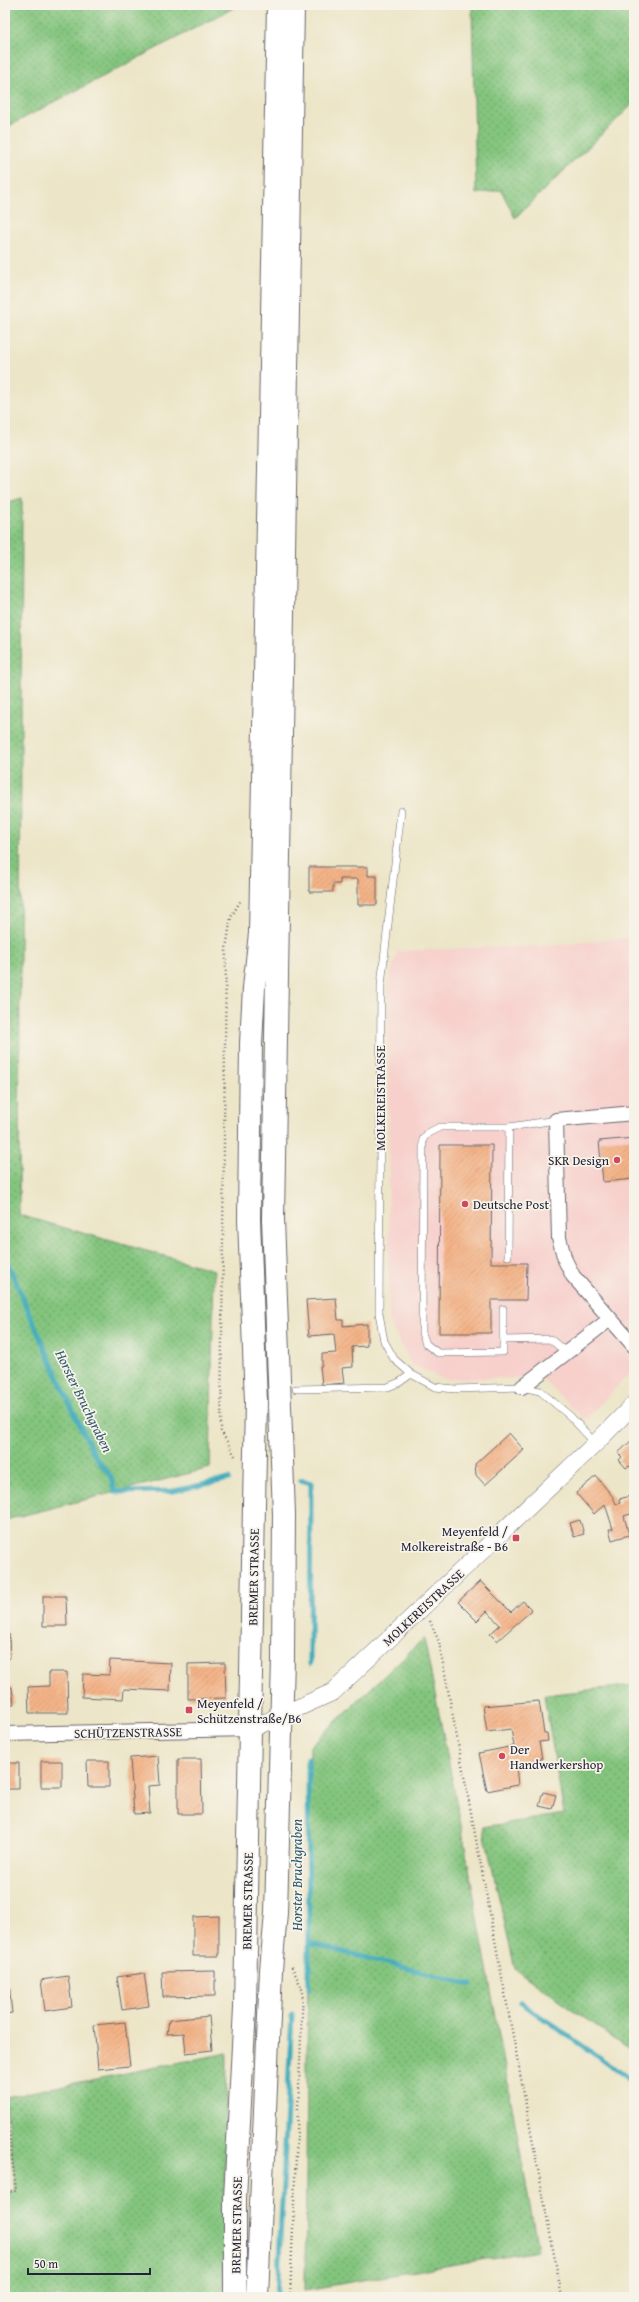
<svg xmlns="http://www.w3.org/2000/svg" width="639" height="2302" viewBox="0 0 639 2302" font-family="'Gentium Book Plus',serif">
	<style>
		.built { fill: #f7d0cc }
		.grass { fill: url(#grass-dots); stroke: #52745c }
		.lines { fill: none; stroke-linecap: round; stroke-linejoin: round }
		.stream { stroke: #3daabc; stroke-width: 5 }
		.building { fill: url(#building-hatch) }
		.service-casing { stroke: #69666c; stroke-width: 8 }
		.minor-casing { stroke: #69666c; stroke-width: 16 }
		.tertiary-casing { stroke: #69666c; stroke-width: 18 }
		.primary-casing { stroke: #69666c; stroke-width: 24 }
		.trunk-casing { stroke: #69666c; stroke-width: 24 }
		.path { stroke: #69666c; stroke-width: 2.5; stroke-dasharray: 1 3; stroke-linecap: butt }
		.service { stroke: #fff; stroke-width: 7 }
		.minor { stroke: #fff; stroke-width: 14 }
		.tertiary { stroke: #fff; stroke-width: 17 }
		.primary { stroke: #fff; stroke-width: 22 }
		.trunk { stroke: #fff; stroke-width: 22 }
		.poi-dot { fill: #d1495b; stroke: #f7f3e8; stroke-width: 1.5 }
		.labels { text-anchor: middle; stroke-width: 3.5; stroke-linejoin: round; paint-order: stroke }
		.street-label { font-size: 13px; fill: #22223b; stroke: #f7f3e8 }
		.poi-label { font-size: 13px; fill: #22223b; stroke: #f7f3e8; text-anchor: start }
		.water-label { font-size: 14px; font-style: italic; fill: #2d586f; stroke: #f7f3e8 }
	</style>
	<defs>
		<pattern id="grass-dots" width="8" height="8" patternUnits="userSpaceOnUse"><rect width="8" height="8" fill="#83c57e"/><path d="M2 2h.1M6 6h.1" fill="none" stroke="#6ba068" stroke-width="1.8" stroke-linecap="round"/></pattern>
		<pattern id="building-hatch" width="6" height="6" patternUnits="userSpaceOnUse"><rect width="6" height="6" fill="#f4b387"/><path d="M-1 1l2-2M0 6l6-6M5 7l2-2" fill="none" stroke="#d19a75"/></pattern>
	</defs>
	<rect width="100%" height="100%" fill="#f7f3e8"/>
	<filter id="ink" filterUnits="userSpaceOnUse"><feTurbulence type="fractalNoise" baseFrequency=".025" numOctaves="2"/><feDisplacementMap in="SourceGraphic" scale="8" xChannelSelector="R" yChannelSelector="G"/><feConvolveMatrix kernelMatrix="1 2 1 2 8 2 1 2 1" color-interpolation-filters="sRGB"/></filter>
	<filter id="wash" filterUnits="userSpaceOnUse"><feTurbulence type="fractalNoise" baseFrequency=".012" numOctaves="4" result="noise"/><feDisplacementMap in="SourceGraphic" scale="16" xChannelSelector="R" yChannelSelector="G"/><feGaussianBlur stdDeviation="0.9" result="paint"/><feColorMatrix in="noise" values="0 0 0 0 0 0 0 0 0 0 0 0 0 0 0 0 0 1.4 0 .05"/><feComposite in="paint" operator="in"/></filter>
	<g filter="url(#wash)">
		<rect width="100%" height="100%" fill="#ece5c7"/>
		<path class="built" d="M634,937V1369L585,1420L544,1380L495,1378L443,1379L411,1364L389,1322L388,982L398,951L556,945Z"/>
		<path class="grass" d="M5,5H239L5,128Z
			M472,5H634V103L515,218L501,190L476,194Z
			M22,498L19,1215L214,1270L210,1468L5,1520V503Z
			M424,1638L462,1830L538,2250L305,2290L310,1746Z
			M634,1685V2053L515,1969L483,1827L564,1814L544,1695Z
			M227,2053L223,2297H5V2192L16,2191L5,2097Z"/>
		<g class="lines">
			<path class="stream" d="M5,1257C33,1322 61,1387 92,1450C100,1469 113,1469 114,1492L174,1491L229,1479
				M301,1480L311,1483L310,1664
				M308,1758L309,1943L472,1985
				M309,1989V1943
				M520,2002L634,2082
				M277,2297L292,2015"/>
		</g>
		<g id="blocks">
			<path class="building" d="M309,867H368V876H377V905H358V879H340V884H333V892H309Z
				M634,1138V1179L603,1182L599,1141Z
				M440,1145H492L491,1263H527L526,1300H491V1333H439Z
				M336,1298L338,1320H343V1326L367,1324V1346L352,1347L353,1367L342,1368L344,1383L322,1385L320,1366H322V1354L336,1353L334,1334L309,1336L306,1300Z
				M509,1433L524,1450L485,1485L476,1475L475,1464Z
				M632,1440L634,1441V1471L629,1466L626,1468L619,1460L622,1457L618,1453Z
				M596,1476L613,1497L616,1504L620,1503L619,1499L634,1495V1513L624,1516L629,1535L612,1540L609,1529H613L605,1504L594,1514L576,1493Z
				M580,1520L584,1534L574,1537L570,1523Z
				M480,1581L511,1612L523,1601L532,1610L497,1641L490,1634L500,1625L487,1611L477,1621L458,1602Z
				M43,1596H66L67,1626H43Z
				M5,1634H9L10,1658L5,1659Z
				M110,1660L171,1663L170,1691L124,1689L123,1699L82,1697L83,1674L109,1675Z
				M225,1663L226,1698L188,1699V1664Z
				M49,1672H67L68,1713H29L28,1687L49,1686Z
				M5,1687H12L14,1704L5,1705Z
				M539,1701L544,1733H547L548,1741L539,1742L542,1759L516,1766L518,1785L487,1791L479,1753L514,1746L511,1729L487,1732L483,1706Z
				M158,1756L160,1785L148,1786L150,1813L134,1814L130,1758Z
				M178,1759H201L202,1814H178Z
				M41,1761H62V1787H41Z
				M87,1761H109V1787H88Z
				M5,1763H19V1789H5Z
				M543,1792L556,1795L552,1809L539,1806Z
				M219,1916V1956H193V1917Z
				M215,1971V1996L163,1997L162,1972Z
				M144,1973L149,2006L122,2010L117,1977Z
				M68,1976L72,2007L45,2011L41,1980Z
				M9,1985L12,2013L5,2014V1986Z
				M209,2016L212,2050L186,2053L184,2033L167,2034L169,2020Z
				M125,2022L130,2066L98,2069L94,2025Z"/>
		</g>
	</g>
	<g filter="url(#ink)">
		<use href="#blocks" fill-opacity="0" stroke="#69666c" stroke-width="1"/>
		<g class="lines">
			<g class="service-casing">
				<path id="service" d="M401,811L381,985L379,1313L384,1341L394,1359L411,1374L435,1387L455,1389L522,1387L540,1391L570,1416L595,1443
					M508,1256L509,1127
					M503,1309V1352L438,1353L426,1344L422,1333L423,1139L428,1133L440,1127H509L556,1120
					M503,1340L550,1339L566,1352
					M296,1389L388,1387L400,1382L411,1374"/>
			</g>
			<g class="minor-casing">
				<path id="minor" d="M634,1113L556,1120L559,1238L565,1260L573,1276L634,1346
					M522,1387L610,1319
					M5,1734L251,1729"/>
			</g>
			<g class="tertiary-casing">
				<path id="tertiary" d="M251,1729L333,1692L595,1444L634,1404"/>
			</g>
			<g class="primary-casing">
				<path id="primary" d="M235,2297V2198L245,2008L254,1505
					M257,2297L271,1970L276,1913L283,1659"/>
			</g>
			<g class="trunk-casing">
				<path id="trunk" d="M254,1505L256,1402L249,1219L251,1043L254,988L260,933L278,5
					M283,1659L284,1514L273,1219L293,5"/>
			</g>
			<path class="path" d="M235,1456L221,1431L226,949L231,917L241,900
				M430,1621L439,1642L562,2297
				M5,2100L16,2191L5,2192
				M290,2297L303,1991L291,1965"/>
			<use href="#service" class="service"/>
			<use href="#minor" class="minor"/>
			<use href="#tertiary" class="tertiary"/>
			<use href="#primary" class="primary"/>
			<use href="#trunk" class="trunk"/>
		</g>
	</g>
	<g class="poi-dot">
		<circle cx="617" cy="1160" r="4"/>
		<circle cx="465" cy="1204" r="4"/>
		<rect x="512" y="1534" width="8" height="8" rx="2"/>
		<rect x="185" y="1706" width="8" height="8" rx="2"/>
		<circle cx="502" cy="1756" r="4"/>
	</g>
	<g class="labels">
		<g class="street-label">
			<text transform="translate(380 1098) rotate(-90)" y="5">MOLKEREISTRASSE</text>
			<text transform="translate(253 1577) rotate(-89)" y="5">BREMER STRASSE</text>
			<text transform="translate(423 1607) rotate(-43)" y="5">MOLKEREISTRASSE</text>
			<text transform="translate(128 1732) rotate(-1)" y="5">SCHÜTZENSTRASSE</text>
			<text transform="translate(247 1901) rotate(-89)" y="5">BREMER STRASSE</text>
			<text transform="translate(236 2225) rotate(-89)" y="5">BREMER STRASSE</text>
		</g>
		<g class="poi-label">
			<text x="609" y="1165" text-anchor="end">SKR Design</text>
			<text x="473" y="1209">Deutsche Post</text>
			<text x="508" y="1536" text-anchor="end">Meyenfeld /<tspan x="508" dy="15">Molkereistraße - B6</tspan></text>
			<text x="197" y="1708">Meyenfeld /<tspan x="197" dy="15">Schützenstraße/B6</tspan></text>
			<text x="510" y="1754">Der<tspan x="510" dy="15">Handwerkershop</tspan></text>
		</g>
		<g class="water-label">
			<text transform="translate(84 1401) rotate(64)" y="5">Horster Bruchgraben</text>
			<text transform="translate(297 1875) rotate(-90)" y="5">Horster Bruchgraben</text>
		</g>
	</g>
	<rect width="639" height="2302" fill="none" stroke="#f7f3e8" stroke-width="20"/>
	<path d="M28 2268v6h122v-6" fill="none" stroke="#22223b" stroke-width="2"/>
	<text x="34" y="2268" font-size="12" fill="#22223b" stroke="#f7f3e8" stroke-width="3" paint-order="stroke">50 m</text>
</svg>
